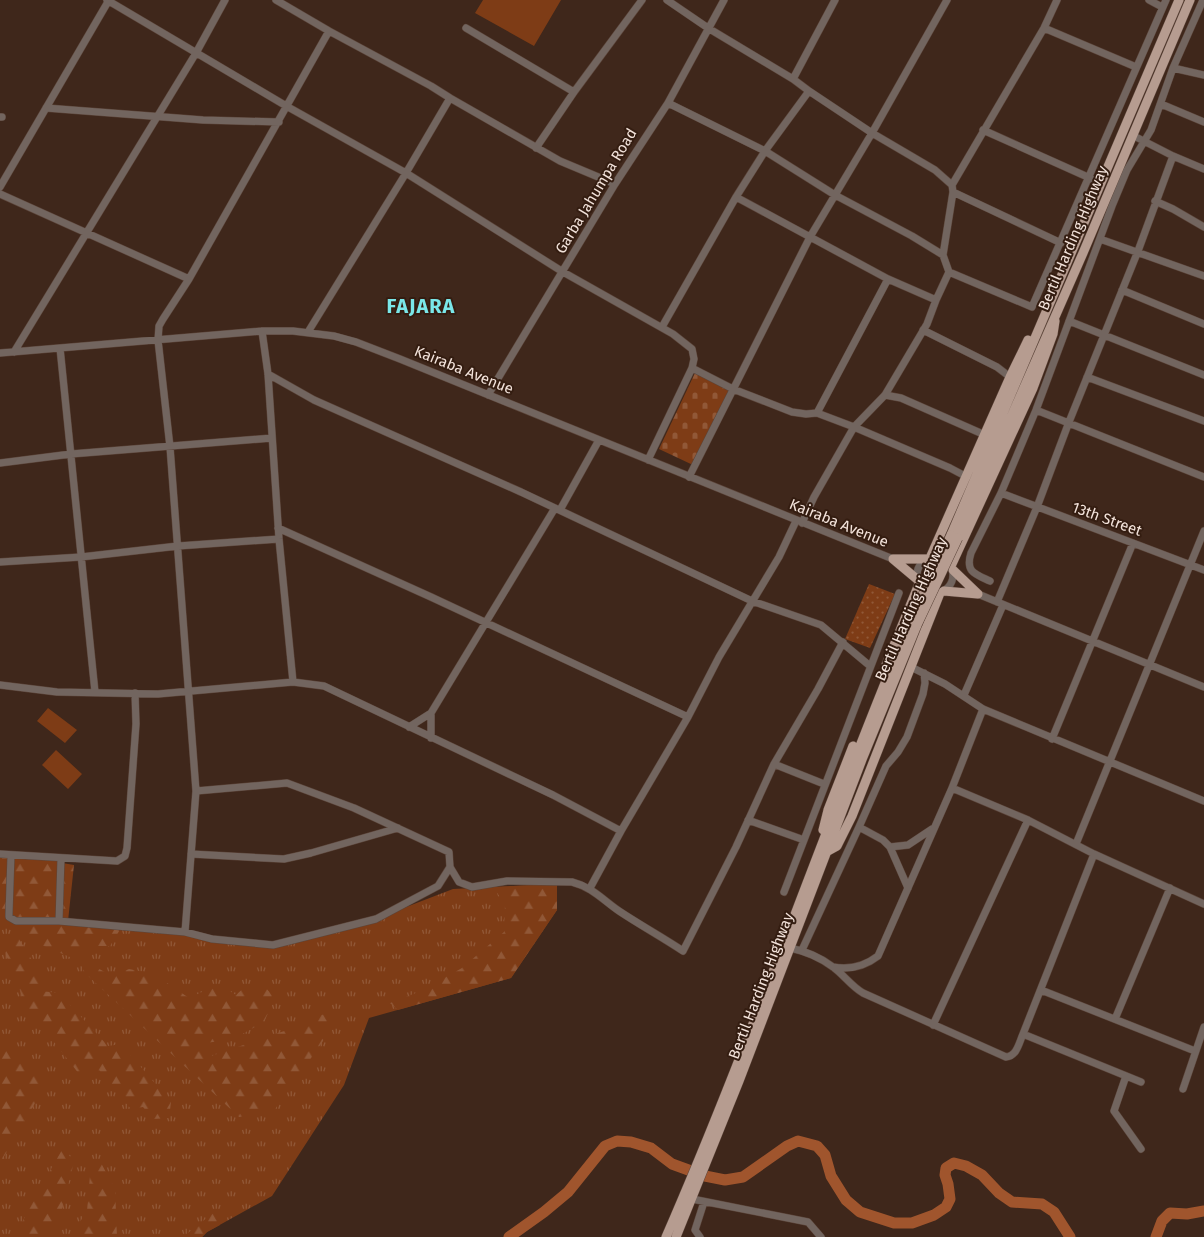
<svg xmlns="http://www.w3.org/2000/svg" width="1204" height="1237" viewBox="0 0 1204 1237" font-family="'Fira Sans',sans-serif">
	<style>
		.grass { fill: url(#grass-tufts) }
		.forest { fill: url(#forest-firs) }
		.cemetery { fill: url(#cemetery-stones) }
		.park { fill: url(#park-dots) }
		.pitch { fill: #7e3c16 }
		.lines { fill: none; stroke-linecap: round; stroke-linejoin: round }
		.river { stroke: #a0552d; stroke-width: 11 }
		.minor-casing { stroke: #5c453a; stroke-width: 8 }
		.major-casing { stroke: #5c453a; stroke-width: 10 }
		.minor { stroke: #72655f; stroke-width: 7 }
		.major { stroke: #b69c90; stroke-width: 9 }
		.major-bridge-casing { stroke: #5c453a; stroke-width: 10; stroke-linecap: butt }
		.major-bridge { stroke: #b69c90; stroke-width: 9 }
		.labels { text-anchor: middle; stroke-width: 4; stroke-linejoin: round; paint-order: stroke }
		.street-label { font-size: 15px; fill: #f3e3db; stroke: #341d11 }
		.district-label { font-size: 20px; font-weight: bold; letter-spacing: 1px; fill: #7ae7e9; stroke: #341d11 }
	</style>
	<defs>
		<pattern id="grass-tufts" width="24" height="20" patternUnits="userSpaceOnUse" patternTransform="scale(1.25)"><rect width="24" height="20" fill="#7e3c16"/><path d="M3 7l-1-3M5 7V3M7 7l1-3M15 17l-1-3M17 17v-4M19 17l1-3" fill="none" stroke="#915837"/></pattern>
		<pattern id="forest-firs" width="22" height="20" patternUnits="userSpaceOnUse" patternTransform="scale(1.25)"><rect width="22" height="20" fill="#7e3c16"/><path d="M5 1l3.5 6h-7zM16 11l3.5 6h-7z" fill="#915837"/></pattern>
		<pattern id="cemetery-stones" width="16" height="16" patternUnits="userSpaceOnUse" patternTransform="scale(1.25)"><rect width="16" height="16" fill="#7e3c16"/><path d="M2 7V4a2 2 0 0 1 4 0v3zM10 15v-3a2 2 0 0 1 4 0v3z" fill="#915837"/></pattern>
		<pattern id="park-dots" width="8" height="8" patternUnits="userSpaceOnUse" patternTransform="scale(1.25)"><rect width="8" height="8" fill="#7e3c16"/><path d="M2 2h.1M6 6h.1" fill="none" stroke="#915837" stroke-width="1.8" stroke-linecap="round"/></pattern>
	</defs>
	<rect width="100%" height="100%" fill="#3f271b"/>
	<path class="grass" d="M0,854L61,858L68,922L273,945L375,919L453,889L557,884V910L511,978L369,1018L344,1085L272,1196L207,1232L202,1237H0Z"/>
	<path class="forest" d="M0,854L21,856L74,865L68,921L121,928L110,946H86L77,960L32,941L26,930L10,925L0,917Z
		M557,884V910L511,978L398,1010L390,1003L421,991L462,968L504,932L505,904L493,887Z
		M9,937L19,939L43,978L40,991L59,993L108,1046L121,1044L171,1102L169,1118L153,1119L143,1107L131,1109L99,1070L83,1079L26,1006L5,952Z
		M81,965H92L112,976L129,969L154,974L189,998L219,984L236,995L248,984L265,987L275,998L264,1022L233,1039L206,1043L211,1056L302,1025L306,1018L331,1013L323,1041L273,1112L239,1117L85,973Z
		M0,1044L46,1084L2,1160L0,1176Z
		M63,1147L74,1162L55,1237H14Z
		M101,1163L115,1189L117,1237H77L74,1231L87,1211L90,1175Z
		M218,1209L220,1225L207,1232L202,1237H183Z"/>
	<path class="cemetery" d="M695,373L730,389L693,465L659,449Z"/>
	<path class="park" d="M869,584L895,594L870,648L845,639Z"/>
	<path class="pitch" d="M483,0H561L534,46L475,13Z
		M48,708L77,730L65,743L37,721Z
		M56,750L82,774L68,789L42,765Z"/>
	<g class="lines">
		<path class="river" d="M509,1237L544,1212L568,1192L605,1146L617,1141L631,1142L651,1148L672,1164L705,1176L725,1180L743,1177L787,1146L798,1141L817,1146L825,1155L831,1176L846,1200L860,1212L894,1223H912L934,1215L946,1207L950,1199L948,1184L945,1175L946,1168L954,1163L966,1166L982,1175L999,1193L1012,1202L1042,1204L1054,1212L1070,1237
			M1156,1237L1162,1221L1170,1213L1187,1214L1204,1211"/>
		<g class="minor-casing">
			<path id="minor" d="M107,0L288,107L406,173L563,272L673,334L692,349L694,359L692,368L648,460
				M276,0L329,31L431,86L450,98L560,161L615,184
				M667,0L708,28L793,79L809,91L872,133L935,170L952,185L953,192L943,255L949,272L936,300L927,324L885,395L854,427L814,497L802,523
				M1149,0L1162,7
				M466,28L574,92
				M1044,28L1136,67
				M1173,68L1204,75
				M793,79L835,0
				M668,103L765,151L835,195L912,236L943,255
				M1161,104L1204,122
				M46,108L203,120L279,122
				M0,117H2
				M983,130L1101,183
				M1132,135L1173,156L1204,169
				M536,148L574,92L642,0
				M952,185L1044,28L1057,0
				M0,187L109,0
				M953,192L1061,243
				M0,194L189,279
				M736,197L888,279L936,300
				M1155,201L1173,209L1204,227
				M1100,239L1204,276
				M949,272L1032,307L1166,0
				M1122,290L1204,324
				M1069,321L1204,375
				M662,327L736,197L765,151L809,91
				M923,330L997,367L1010,377
				M262,331L268,374L279,539L293,682
				M308,332L406,173L450,98
				M60,348L95,692
				M14,352L196,53L225,0
				M0,353L262,331H293L334,336L356,342L400,359L893,559
				M692,368L733,389L792,412L806,414L817,413L854,427L950,468L967,477
				M268,374L314,400L521,492L752,601L821,625L870,666
				M1087,377L1204,421
				M488,395L615,184L668,103L724,0
				M885,395L901,398L985,435
				M1036,410L1204,477
				M817,413L888,279
				M0,463L71,454L272,438
				M689,477L810,237L872,133L947,0
				M1001,493L1204,570
				M560,510L599,440
				M278,528L431,597L688,717
				M917 575a18 18 0 1 1 36 0a18 18 0 1 1-36 0Z
				M0,562L81,557L178,546L279,539
				M990,581C975,574 965,572 971,553L1001,493L1036,410L1112,206L1127,170L1151,130L1173,68L1203,0
				M978,594L1204,687
				M997,602L1037,507L1069,422L1138,251L1173,156
				M911,667L945,684L983,709L1204,801
				M0,685L57,692L158,694L293,682L324,686L553,795L621,831
				M964,695L1003,605
				M431,713V738
				M409,727L431,713L555,508
				M1052,739L1133,543
				M774,764L824,784
				M952,788L1028,820L1094,854L1204,904
				M196,791L287,783L354,808L449,852L450,867L459,882L472,887L507,881L572,882C592,887 603,900 619,911C640,925 662,937 683,951L736,847L774,764L818,689L843,642
				M748,820L804,840
				M859,827L883,840L890,847L908,888
				M1076,844L1204,531
				M890,847L908,845L932,829
				M0,854L117,861L125,856L127,848L136,724L135,693
				M191,854L284,859L311,853L398,828
				M11,855L9,914V917L16,921H59L61,858
				M590,888L621,831L688,717L719,657L779,557L796,521
				M784,892L899,593
				M59,921L185,932L212,939L273,945L376,919L438,886L450,867
				M185,932L196,791L170,447L158,340L159,326L163,319L189,279L329,31
				M790,948C805,951 821,958 833,967C844,975 851,986 863,993L1006,1057C1017,1056 1019,1043 1023,1034L1094,854
				M802,950L859,827L886,766L898,752L907,737L923,694L925,683L924,673
				M833,967C849,970 865,966 878,956L952,788L983,709
				M1041,990L1195,1051
				M1115,1019L1170,888
				M933,1025L1028,820
				M1023,1034L1141,1082
				M1126,1076L1114,1111L1141,1149
				M1183,1089L1204,1027
				M692,1199L808,1222L821,1237
				M700,1237L695,1230L704,1202"/>
		</g>
		<g class="major-casing">
			<path id="major" d="M951,535L1179,0
				M958,538L1083,253L1190,0
				M930,558L1010,377L1028,340
				M893,559H927
				M893,559L918,580
				M951,566L1033,388L1053,334L1055,321
				M953,570L978,594
				M944,591L978,594
				M886,665L919,584
				M823,830L828,810L853,746
				M828,851L837,846L852,816L940,593
				M666,1237C754,1035 825,825 910,622
				M676,1237L739,1081L863,757L917,625"/>
		</g>
		<use href="#minor" class="minor"/>
		<use href="#major" class="major"/>
		<g class="major-bridge-casing">
			<path id="major-bridge" d="M910,622L951,535
				M917,625L958,538"/>
		</g>
		<use href="#major-bridge" class="major-bridge"/>
	</g>
	<g class="labels">
		<g class="street-label">
			<text transform="translate(596 191) rotate(-59)" y="5">Garba Jahumpa Road</text>
			<text transform="translate(1073 238) rotate(-67)" y="5">Bertil Harding Highway</text>
			<text transform="translate(464 370) rotate(22)" y="5">Kairaba Avenue</text>
			<text transform="translate(1107 519) rotate(20)" y="5">13th Street</text>
			<text transform="translate(839 523) rotate(22)" y="5">Kairaba Avenue</text>
			<text transform="translate(911 609) rotate(-66)" y="5">Bertil Harding Highway</text>
			<text transform="translate(761 986) rotate(-69)" y="5">Bertil Harding Highway</text>
		</g>
		<g class="district-label">
			<text x="421" y="313">FAJARA</text>
		</g>
	</g>
</svg>
